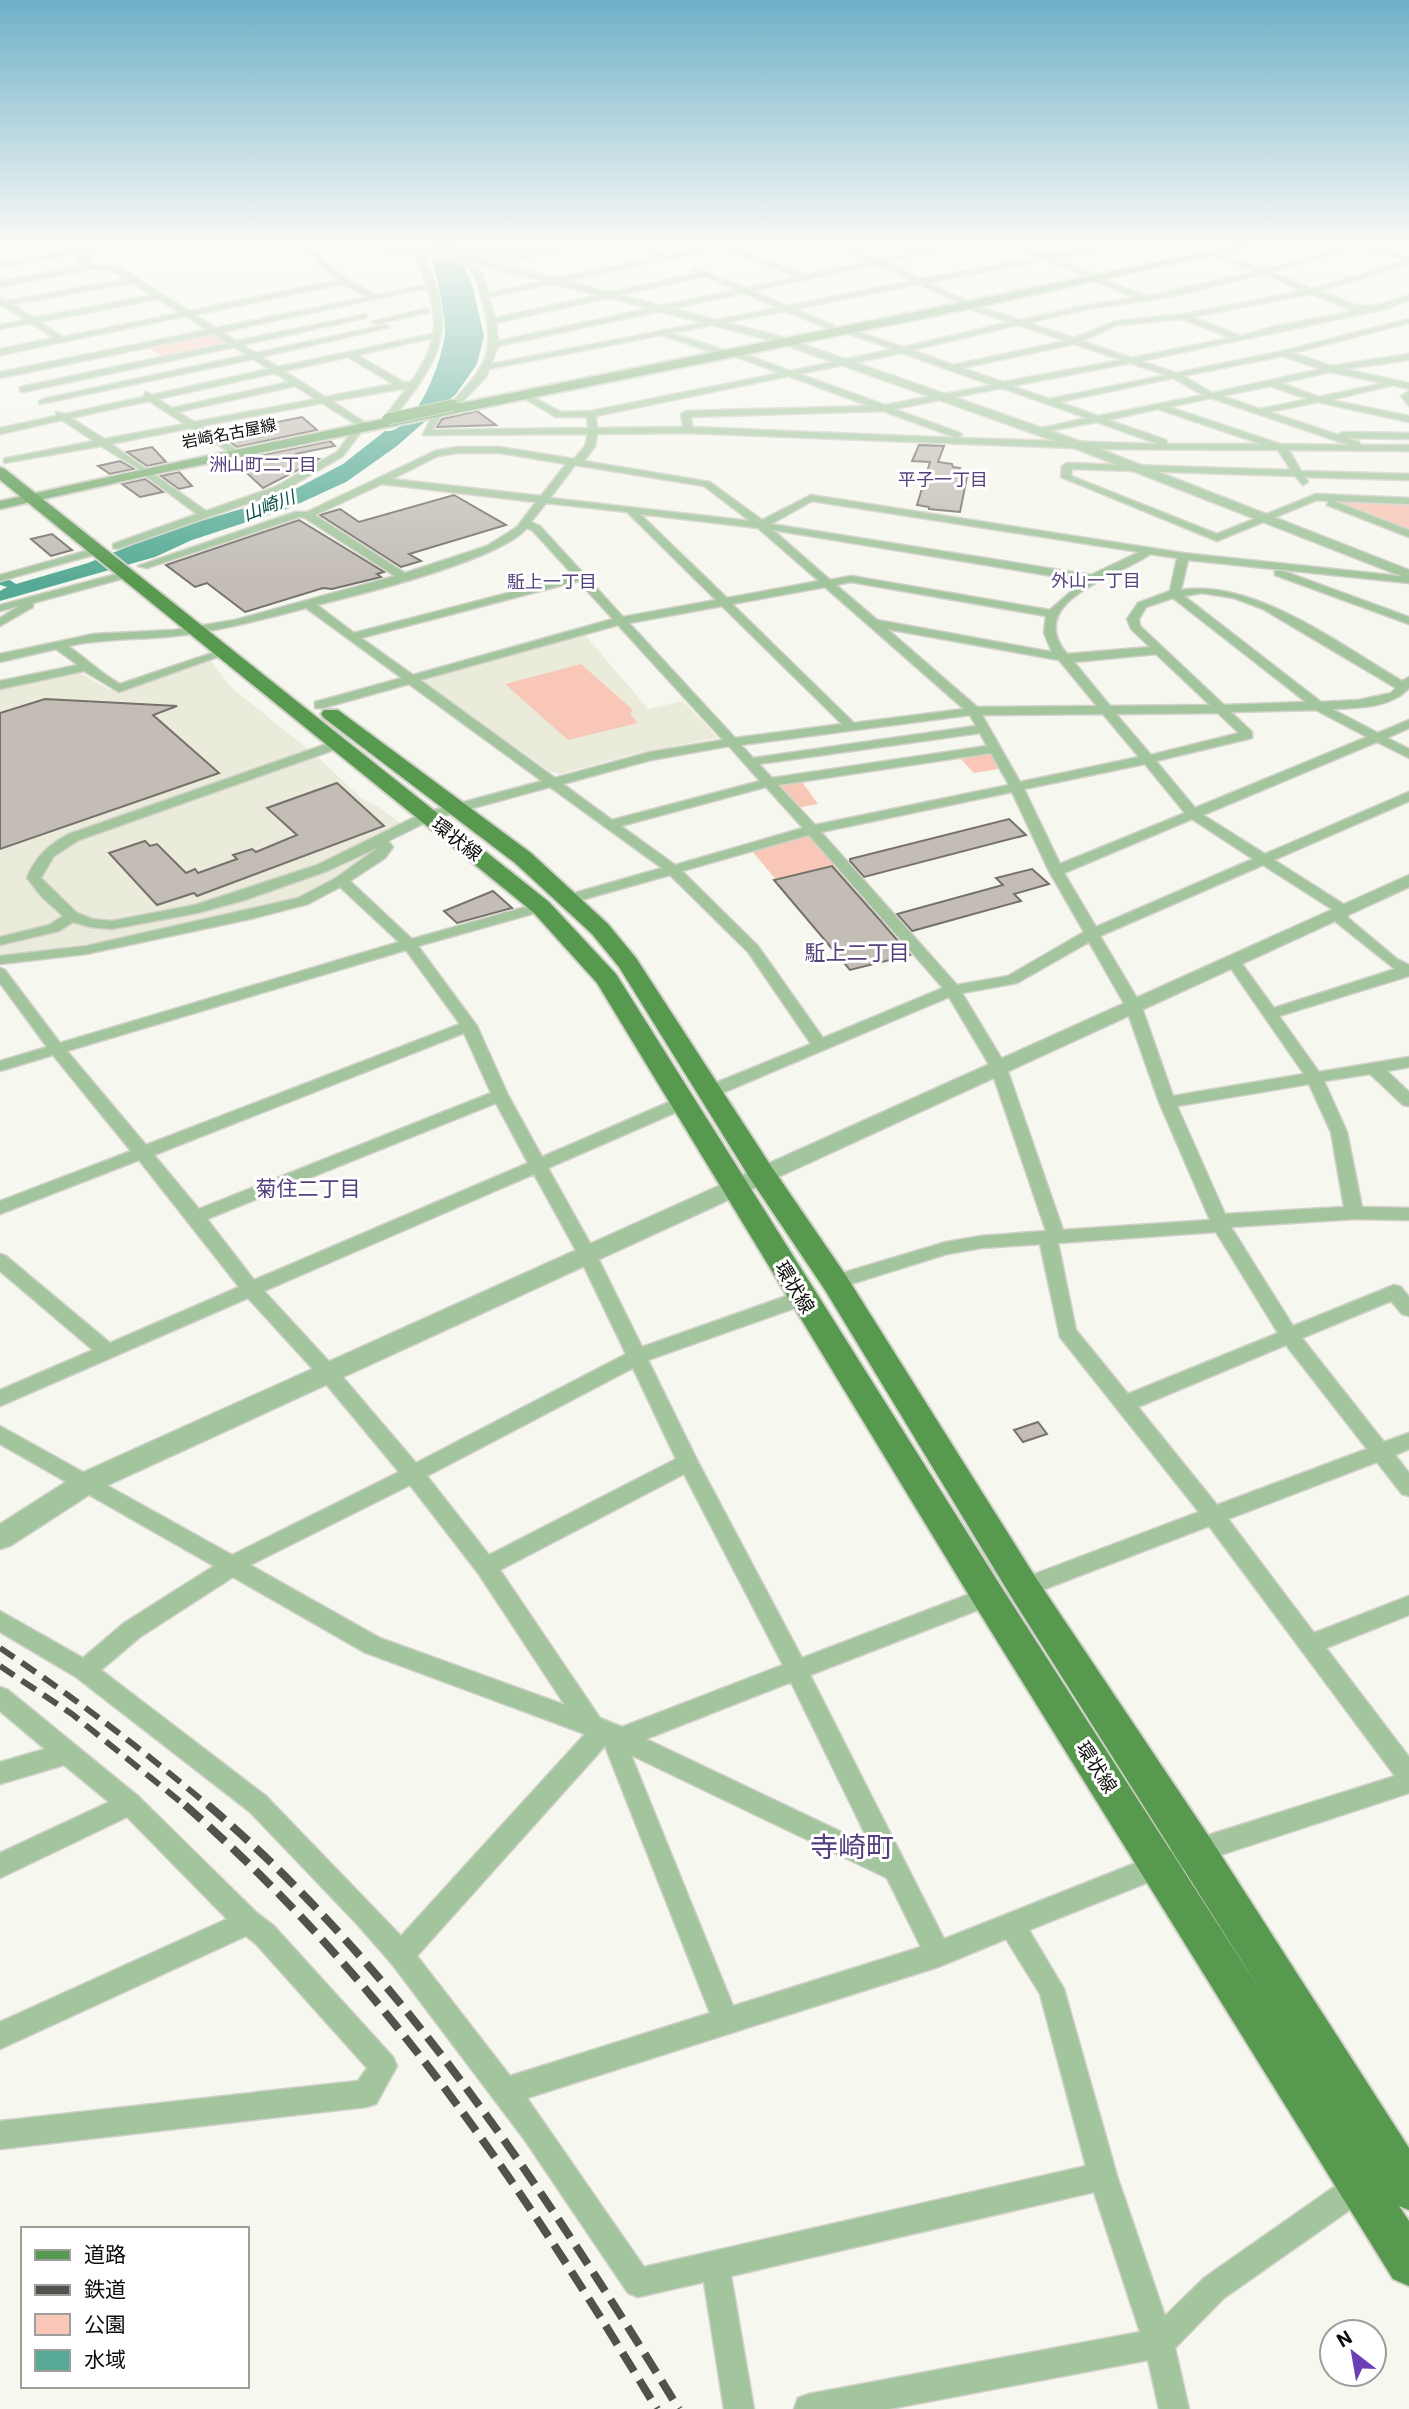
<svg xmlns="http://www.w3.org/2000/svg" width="1409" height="2409" viewBox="0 0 1409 2409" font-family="Roboto,'Noto Sans JP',sans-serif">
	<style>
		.built { fill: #eaebda }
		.green { fill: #f8c7b7 }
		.water { fill: #57ab96 }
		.building { fill: #c3bdb6; stroke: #76716b; stroke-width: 2 }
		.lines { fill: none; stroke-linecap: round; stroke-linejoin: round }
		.pedestrian-casing { stroke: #d1d1c9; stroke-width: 4 }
		.minor-casing { stroke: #d1d1c9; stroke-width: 3 }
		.tertiary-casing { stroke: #d1d1c9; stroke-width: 3 }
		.secondary-casing { stroke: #d1d1c9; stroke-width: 4 }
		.primary-casing { stroke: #d1d1c9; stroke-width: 4 }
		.pedestrian { fill: #a2c59d; fill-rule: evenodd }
		.minor { fill: #a2c59d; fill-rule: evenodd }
		.tertiary { fill: #a2c59d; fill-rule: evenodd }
		.secondary { fill: #78ac71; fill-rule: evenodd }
		.primary { fill: #589950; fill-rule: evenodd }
		.rail-far1 { stroke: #52524d; stroke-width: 6; stroke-dasharray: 17 9; stroke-linecap: butt }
		.rail { stroke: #52524d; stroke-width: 8; stroke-dasharray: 22 10; stroke-linecap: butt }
		.secondary-bridge-casing { stroke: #d1d1c9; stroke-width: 13; stroke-linecap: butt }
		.secondary-bridge { stroke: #78ac71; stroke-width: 11 }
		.labels { text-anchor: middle; stroke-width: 6; stroke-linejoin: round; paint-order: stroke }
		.far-street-label { font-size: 16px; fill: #0c0c09; stroke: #fff }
		.far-neighbourhood-label { font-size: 18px; fill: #55417e; stroke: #fff }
		.far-water-label { font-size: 18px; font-style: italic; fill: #024f41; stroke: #fff }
		.street-label { font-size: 19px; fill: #0c0c09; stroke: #fff }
		.neighbourhood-label { font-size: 21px; fill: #55417e; stroke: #fff }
		.near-quarter-label { font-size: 28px; fill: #55417e; stroke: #fff }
	</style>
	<rect width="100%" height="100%" fill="#f6f7ee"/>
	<path class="built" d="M847,243H959L888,259Z
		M585,635L648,709L683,701L718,738L637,753L560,774L551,772L424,683L427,678Z
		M210,660L232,688L320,759L361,798L380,808L401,824L377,852L313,890L291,900L100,942L0,957V687L77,671L110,690H119Z"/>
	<path class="green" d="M455,243H596L490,264L465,258Z
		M216,333L233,343L165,358L147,347Z
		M1324,500L1409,501V533Z
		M581,664L633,710L630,714L638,723L568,740L505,684Z
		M989,749L998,769L974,773L957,755Z
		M802,782L818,804L796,808L776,787Z
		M809,834L836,866L778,882L752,851Z"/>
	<path class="water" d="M429,243H453L472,284L484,336L477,364L456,394L397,446L346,482L287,509L192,540L155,557L0,601V591L7,587L0,585V581L8,579L16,584L88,563L164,532L278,498L343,464L385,431C416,435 445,355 445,330C444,301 434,272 429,243Z"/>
	<path class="building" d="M477,411L496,425L437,427L442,419Z
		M302,417L317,430L237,447L219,434Z
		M330,441L335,446L295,454L319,459L263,488L234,461Z
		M919,445L944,446L938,462L952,464L953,467L960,468L958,471L968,472L960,512L929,509V507L917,505L930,462L912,461Z
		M152,447L166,462L147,466L127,452Z
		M120,461L134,469L110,474L98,466Z
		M179,472L192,486L179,489L161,476Z
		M145,479L163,492L140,497L122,484Z
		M454,495L506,525L409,554L421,561L401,567L320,515L340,509L359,522Z
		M299,520L384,572L377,574L381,577L332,589L323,588L245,612L207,583L195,587L166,565Z
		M52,534L72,550L51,556L31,539Z
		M45,699L177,706L153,715L219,773L0,849V713Z
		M337,783L384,826L197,896L194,893L157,905L109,853L145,841L150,846L157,844L186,873L195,869L198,873L237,859L233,855L252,849L256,852L297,835L267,808Z
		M1009,819L1026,835L864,877L850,861V859Z
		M832,866L879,919L910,955L850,970L774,880Z
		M1032,869L1049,884L1014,894L1021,901L912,931L897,914L1003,885L996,878Z
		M493,891L512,908L457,923L444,911Z
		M1038,1422L1047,1434L1023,1442L1014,1430Z"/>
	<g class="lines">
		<g class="pedestrian-casing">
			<path id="pedestrian" d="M461,243H467L472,260L467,259Z"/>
		</g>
		<g class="minor-casing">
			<path id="minor" d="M14,243H31L0,250V246Z
				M147,243H177L86,252L0,267V263L90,247Z
				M303,243H310C327,268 351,282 377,295L422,286L426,288L222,332L236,341L368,314L365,318L242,345L255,353L386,325L390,327L261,357L278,367L432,334V338L357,355L403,382H411C447,331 435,309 416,254L423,252C459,334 441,357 391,421L383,419L407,388L332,401L367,424L343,456L283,491L117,549L113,548V544L197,514L143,474L142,471L101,446L4,463V459L7,458L94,441L62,420L0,434V428L56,416V412L65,414L143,397L146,392L152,395L269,369L253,359L40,404L39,402L43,399L247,355L234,347L23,392L20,391V387L228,343L213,334L0,378V372L207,330L186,316L0,355V349L54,338L31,323L0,329V325L25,320L4,306H0V298L6,301L127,279L107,269L80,268L83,264L121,268L189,311L339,280L317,263ZM133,283L152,295L34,318L12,304ZM343,284L368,297L216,328L194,315ZM158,299L180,313L63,337L40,322ZM348,357L393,384L325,397L284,371ZM275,373L289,382L172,408L158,399ZM295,386L316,399L194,422L178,412ZM149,401L185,424L104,439L71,418ZM322,403L357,425L337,452L275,487L206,511L111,444L191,428L231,453L236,450L234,448L201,426Z
				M583,243H599L490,266L486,264Z
				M631,243C645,243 654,253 667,255C682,257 718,243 738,243L730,246L806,275L871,261L836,243C852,243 867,260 882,259C912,257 939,243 969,243L886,262L921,279L1038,257L1008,243C1022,243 1036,255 1050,254C1079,252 1107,243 1137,243L1054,258L1094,274L1091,278L1045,260L928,283L965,300L962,304L919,284L795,309L835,326L832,330L785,311L671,333L724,350L721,355L661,335L489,369L486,377L457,407H451V403C486,366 496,353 483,304C479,288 477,277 466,265L467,257H473L474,264L483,273L488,293L659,257ZM721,248L797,277L745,288L697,268L693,270L698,273L495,318L489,297ZM877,264L912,281L787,306L753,291ZM705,276L736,290L498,341L496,323ZM744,293L778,308L491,364L498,346Z
				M1202,243H1216L1230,248L1226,250Z
				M1351,243H1366L1364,245L1409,256V264L1320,291C1368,310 1360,311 1409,295V300L1386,309L1141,361L1176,373L1283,351L1409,319V323L1293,353L1331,366L1409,354V360L1344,369L1409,383V389L1393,385L1331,400L1409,416V422L1318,402L1270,412L1338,435L1343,432L1409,433V439L1347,438L1359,442L1360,445H1409V451L1289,450L1301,471L1409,474V480L1305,477L1308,482L1303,485L1295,476L1072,469L1071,476L1217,534L1316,494L1409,498V504L1334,501L1409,530V537L1327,505L1329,501L1317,500L1217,541L1061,477L1062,466L1067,463L1291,470L1278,450L1097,449L688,433L597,434L595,446L584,461L710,482L762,520L811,495L1183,553L1409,577V583L1188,560L1181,590C1255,579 1340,645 1402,681L1409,677V688C1391,708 1358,708 1332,709L1378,733L1409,720V728L1387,738L1409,749V758L1377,742L1203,815L1265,854L1409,792V801L1274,860L1348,907V918L1397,959L1409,965V976L1279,1016L1319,1072L1409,1057V1067L1387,1071L1409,1092V1106L1403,1105L1370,1074L1324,1081L1347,1132L1362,1207L1409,1208V1220L1354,1219L1231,1227L1293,1326L1394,1285L1401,1287L1409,1297V1316L1402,1314L1391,1301L1302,1338L1384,1442L1409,1433V1449L1395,1455L1409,1473V1496L1402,1494L1377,1462L1228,1519L1314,1633L1409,1596V1615L1326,1648L1409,1757V1793L1196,1863L1029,1930L1064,1989L1117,2176L1165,2316L1204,2278L1351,2175L1361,2171L1371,2175L1375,2185L1371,2195L1224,2298L1175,2348L1189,2409H1159L1148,2360L889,2409H794L798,2398L809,2394L1140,2332L1094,2192L731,2276L754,2409H724L704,2282L638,2297L628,2293L524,2139L392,1964L356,1923L250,1812L76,1677L0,1632V1611L83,1658L124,1623L214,1566L0,1444V1426L232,1555L399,1472L321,1378L248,1298L0,1406V1390L93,1350L0,1271V1254L6,1256L110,1343L239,1287L139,1160L0,1214V1201L131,1151L53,1055L0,1071V1061L47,1047L0,983V968L5,970L60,1043L399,942L340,887L308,904L250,919L86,954L0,964V956L86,946L298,898L336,878L379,847L327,871L245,900L197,913L112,929L90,927L73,922L59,931L0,945V937L49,925L63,916L42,897L27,878C35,857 49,844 69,834L338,740L344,744L342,747L79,840L54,856L41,878L77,913L92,919L112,921L195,905L317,865L423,813L542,781L409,684L323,708H315V702L402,678L306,608C263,619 219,631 175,636C139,640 103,638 68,646C86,658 100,673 120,684L221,650L231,652L119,692L84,671L0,689V681L78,665L56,649L0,662V654L94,634L174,630L235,620L395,576L305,518L300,517L147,568L138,566L295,512H307L435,451L457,447H500L574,459L585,446L588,434L423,435L434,412L442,414L432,430L588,428L587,417H556L520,396L527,394L561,412L591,411L780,373L731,355L734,350L790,371L893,349L843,332L846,328L903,347L1010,322L966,308L969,304L1020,320L1083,306L1136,298L1094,281L1097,277L1146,296L1256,272L1215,256V252L1264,270L1309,258ZM1356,248L1408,260L1313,289L1271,272ZM1263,274L1303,291L1184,314L1116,321L1074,338L1028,323L1083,310L1175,296ZM1311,294L1354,311L1276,326L1240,336L1192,317ZM1183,319L1231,338L1131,358L1082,341L1118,325ZM1019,325L1065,341L953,365L912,350ZM1074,344L1121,360L1003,382L962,368ZM902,353L992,385L885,405L799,374ZM1283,356L1321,369L1212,393L1183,376ZM1130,363L1166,375L1049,399L1012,386ZM1330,372L1384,383L1319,397L1281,383ZM789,376L869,406L686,411L681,414L683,427L597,428L596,416ZM1173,378L1203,395L1098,416L1059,402ZM1270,386L1308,399L1260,409L1222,396ZM1002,388L1087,418L1037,429V433L1097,422L1158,444L957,438L962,435L960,433L894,409ZM1211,398L1349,445L1280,444L1169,407ZM1158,409L1261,444H1167L1166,440L1108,420ZM883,411L957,438L692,427L691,417ZM457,453H500L566,464L541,496L392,479L438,456ZM575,465L704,486L750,521L550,498ZM382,484L536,502L517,527L487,546L405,573L315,515ZM812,501L1139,552L1091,575L771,524ZM546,503L627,512L716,600L623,617L540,526L531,522ZM640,514L758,528L819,581L727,598ZM527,528L532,530L574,576L354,633L317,605C362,594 499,560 527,528ZM773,530L1083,581L1050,610L851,576L830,580ZM1150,554L1177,558L1170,591L1138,603L1127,619L1131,629L1150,647L1067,654C1022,600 1121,576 1150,554ZM578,581L613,619L413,675L361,638ZM851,582L1046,616L1044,633L1052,652L877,620L836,585ZM825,587L964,709L854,723L732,604ZM1202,593L1234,598L1263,609L1396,688L1391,693L1359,700L1321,702L1184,596ZM1173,598L1306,702L1224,705L1140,626L1139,619L1146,607ZM722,606L842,724L735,738L629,623ZM618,625L723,740L650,752L555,778L420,680ZM887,629L1059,660L1097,706L977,707ZM1156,654L1210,705L1110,706L1074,662ZM1316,710L1367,737L1195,808L1156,761L1252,738V732L1231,712ZM1218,713L1239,733L1151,755L1116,714ZM1103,714L1139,757L1020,782L982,715ZM970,715L976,726L753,758L741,745ZM980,733L987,746L772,778L759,764ZM729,746L760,781L612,820L563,784L651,760ZM991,753L1009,785L815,825L778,785ZM1145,764L1185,813L1060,864L1024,789ZM550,787L662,868L564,896V902H574L670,875L748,952L811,1044L703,1088L701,1092L703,1096H715L949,997L990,1066L1046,1231L981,1236L946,1242L829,1277L826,1282L829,1287L835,1289L947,1254L981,1248L1040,1244L1060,1337L1199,1512L1016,1581L1013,1588L1016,1595L1024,1597L1209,1526L1395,1776L1196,1839L944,1939L810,1675L996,1603L999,1596L996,1589L988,1587L802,1658L697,1460L648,1360L809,1303L811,1298L809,1293H795L642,1347L596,1254L548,1168L688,1107L690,1103L688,1099H676L542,1157L508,1095L477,1026L418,946L546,910L548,907L546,904H536L412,939L350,881L385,858L393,847L388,841L433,819ZM766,787L803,828L675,865L621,826ZM1012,792L1049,871L1084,932L1008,976L957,985L821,832ZM1192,819L1253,859L1096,927L1064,873ZM809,835L943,988L823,1038L758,946L682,871ZM1263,865L1335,911L1336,922L1395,969L1274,1008L1237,957H1227L1225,960L1304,1074L1173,1096L1141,1005L1100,936ZM1089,942L1125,1005L1159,1102L1210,1220L1063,1230L1006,1066L962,993L1017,983ZM406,950L460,1024L146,1145L67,1051ZM464,1033L491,1093L199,1209L154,1155ZM1309,1084L1331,1132L1344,1207L1225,1214L1177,1106ZM496,1103L528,1163L254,1280L207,1219ZM534,1174L578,1254L626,1354L416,1463L335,1368L264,1291ZM1216,1232L1278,1333L1128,1394L1076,1330L1058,1243ZM1286,1345L1367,1449L1217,1505L1138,1407ZM633,1368L676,1459L489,1555L427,1476ZM684,1474L783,1665L622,1727L600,1718L500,1570ZM410,1485L478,1573L565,1705L380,1638L250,1565ZM233,1577L364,1652L585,1734L401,1936L266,1796L101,1670L140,1637ZM791,1682L871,1846L646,1739ZM605,1746L710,2013L510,2076L417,1956ZM631,1755L887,1878L921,1947L733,2006ZM1006,1939L1040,1994L1086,2166L644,2267L527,2098L938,1967Z
				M427,308L430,312L376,324L372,322Z
				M1409,391V406L1401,396Z
				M100,547L105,550L104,552L0,581V575Z
				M128,571L133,574L132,576L33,603V607L0,626V618L19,606L0,611V605Z
				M1275,571H1283L1409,617V624L1275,575Z
				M0,1687L8,1690L138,1796L257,1913L274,1926L393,2057L397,2066L376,2104L366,2107L0,2149V2121L358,2081L367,2068L256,1944L246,1936L0,2049V2022L227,1919L127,1817L0,1878V1853L109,1802L64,1765L0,1784V1762L45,1749L0,1711Z"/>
		</g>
		<g class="tertiary-casing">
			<path id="tertiary" d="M86,243H96L88,266L82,271L0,287V281L76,267Z
				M363,243L470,256L782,337L1082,442L1409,570V579L1074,448L774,341L470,262L399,255Z
				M1409,875V887L95,1491L10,1546L0,1549V1524L77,1475Z"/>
		</g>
		<g class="secondary-casing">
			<path id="secondary" d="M1247,243H1268L969,309L146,476L0,509V501C414,408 832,332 1247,243Z"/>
		</g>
		<g class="primary-casing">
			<path id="primary" d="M0,467L5,469L549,902L616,974L1000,1585L1262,1993L1012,1598L825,1290L751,1180L619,967L592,934L515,863L324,718L321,714L324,710H338L531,853L608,924L636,958L771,1166L845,1274L1036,1578L1210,1838L1409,2148V2210L1399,2206L1409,2221V2286L1393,2279L976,1607L597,983L533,912L0,480Z"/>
		</g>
		<use href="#pedestrian" class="pedestrian"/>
		<use href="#minor" class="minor"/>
		<use href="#tertiary" class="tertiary"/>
		<use href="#secondary" class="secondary"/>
		<use href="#primary" class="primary"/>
		<path class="rail-far1" d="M0,1648C74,1697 143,1750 210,1807
			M0,1666L72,1714L187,1807"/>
		<path class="rail" d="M185,1805C385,1980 521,2185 657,2409
			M208,1805C404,1973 545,2192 679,2409"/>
		<g class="secondary-bridge-casing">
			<path id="secondary-bridge" d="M388,419L453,405"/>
		</g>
		<use href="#secondary-bridge" class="secondary-bridge"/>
	</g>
	<linearGradient id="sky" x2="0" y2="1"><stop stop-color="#6eb0c7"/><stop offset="0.42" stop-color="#fbfbf7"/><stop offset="1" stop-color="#fbfbf7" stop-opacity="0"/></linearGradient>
	<rect width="1409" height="581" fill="url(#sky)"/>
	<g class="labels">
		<g class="far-street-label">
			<text transform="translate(229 433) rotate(-11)" y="6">岩崎名古屋線</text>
		</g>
		<g class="far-neighbourhood-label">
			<text x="263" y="471">洲山町二丁目</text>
			<text x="943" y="486">平子一丁目</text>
			<text x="1096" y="587">外山一丁目</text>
			<text x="552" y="588">駈上一丁目</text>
		</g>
		<g class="far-water-label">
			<text transform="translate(269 506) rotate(-21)" y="6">山崎川</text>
		</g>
		<g class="street-label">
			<text transform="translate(457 839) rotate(38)" y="7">環状線</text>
			<text transform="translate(795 1287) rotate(59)" y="7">環状線</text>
			<text transform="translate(1097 1767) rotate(57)" y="7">環状線</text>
		</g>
		<g class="neighbourhood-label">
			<text x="857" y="960">駈上二丁目</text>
			<text x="308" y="1196">菊住二丁目</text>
		</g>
		<g class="near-quarter-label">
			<text x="852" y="1857">寺崎町</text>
		</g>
	</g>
	<rect x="21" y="2227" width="228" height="161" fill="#ffffff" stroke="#9e9e9d" stroke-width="2"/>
	<rect x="35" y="2250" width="35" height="10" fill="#589950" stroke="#9e9e9d" stroke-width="2"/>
	<text x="84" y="2262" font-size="21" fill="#0c0c09">道路</text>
	<rect x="35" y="2285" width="35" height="10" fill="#52524d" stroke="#9e9e9d" stroke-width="2"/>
	<text x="84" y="2297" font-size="21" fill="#0c0c09">鉄道</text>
	<rect x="35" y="2314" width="35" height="21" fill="#f8c7b7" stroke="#9e9e9d" stroke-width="2"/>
	<text x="84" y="2332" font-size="21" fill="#0c0c09">公園</text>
	<rect x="35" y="2350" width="35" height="21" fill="#57ab96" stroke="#9e9e9d" stroke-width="2"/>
	<text x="84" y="2367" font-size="21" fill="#0c0c09">水域</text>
	<g transform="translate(1353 2353) rotate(329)"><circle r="33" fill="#ffffff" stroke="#9e9e9d" stroke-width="2"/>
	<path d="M0-5L12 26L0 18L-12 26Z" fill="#6d3fb6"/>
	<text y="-10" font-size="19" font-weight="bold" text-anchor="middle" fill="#0c0c09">N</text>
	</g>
</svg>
